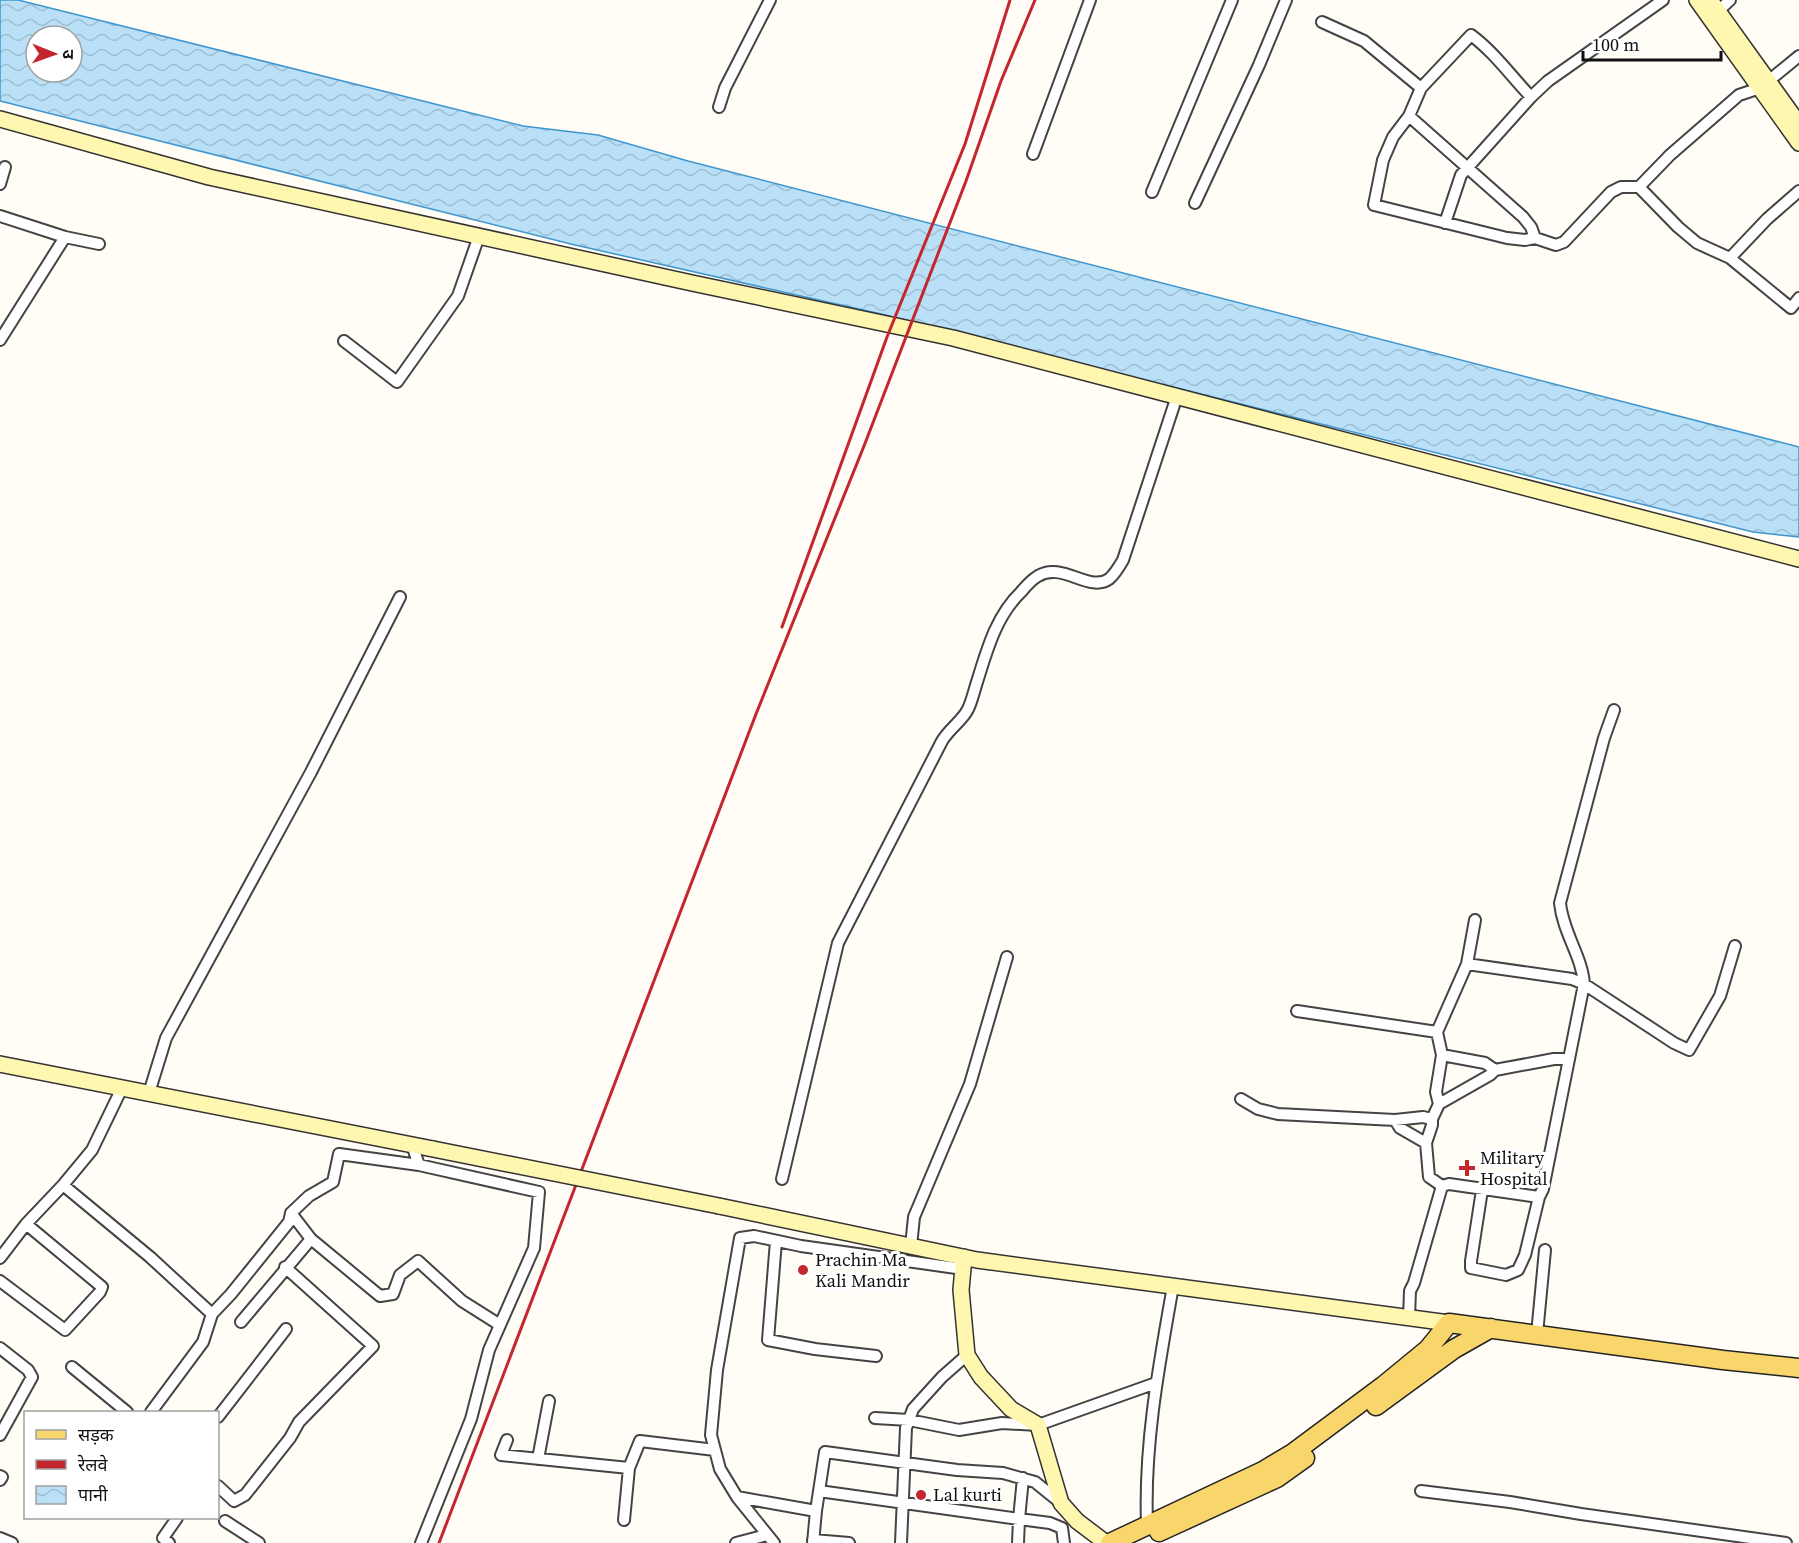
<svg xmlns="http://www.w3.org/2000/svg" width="1799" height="1543" viewBox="0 0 1799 1543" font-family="'Source Serif 4','Noto Sans Devanagari',serif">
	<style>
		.water { fill: url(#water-waves); stroke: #3f96cf; stroke-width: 1.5; fill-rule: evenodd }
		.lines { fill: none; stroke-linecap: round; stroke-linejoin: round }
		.street-casing { stroke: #444; stroke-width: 14 }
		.secondary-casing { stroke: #333; stroke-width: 18 }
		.primary-casing { stroke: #222; stroke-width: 21 }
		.street { stroke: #fff; stroke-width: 10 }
		.secondary { stroke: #fff6b0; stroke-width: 15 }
		.primary { stroke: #f9d66b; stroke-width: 18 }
		.rail { stroke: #c4262e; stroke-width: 3 }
		.secondary-bridge-casing { stroke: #333; stroke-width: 18; stroke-linecap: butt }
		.secondary-bridge { stroke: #fff6b0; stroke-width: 15 }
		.poi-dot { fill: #c4262e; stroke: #fff; stroke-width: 2 }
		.labels { text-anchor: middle; stroke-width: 6; stroke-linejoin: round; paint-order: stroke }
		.poi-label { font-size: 18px; fill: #111; stroke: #fff; text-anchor: start }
	</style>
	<defs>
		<pattern id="water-waves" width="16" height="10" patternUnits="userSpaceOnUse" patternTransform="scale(1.5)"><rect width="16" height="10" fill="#b9e0f7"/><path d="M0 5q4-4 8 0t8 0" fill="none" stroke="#9ebfd3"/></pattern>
	</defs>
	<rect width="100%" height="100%" fill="#fffdf5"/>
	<path class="water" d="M0,0H18L523,126L598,135L688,161L1799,447V537L1753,532L881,314L575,245L0,101ZM36,36H72V72H36Z"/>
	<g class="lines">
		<g class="street-casing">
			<path id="street" d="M1715,14L1730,0
				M1322,22L1364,41L1421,88
				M1531,97C1511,76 1494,52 1471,35L1421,88L1409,116L1393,137L1383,160L1374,205L1507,238L1525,240L1535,238L1556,245L1564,242L1611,192L1621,187H1639L1678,227L1697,243L1730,258L1791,308L1799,298
				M719,107L725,88L770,0
				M1409,116L1523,217L1531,227L1535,238
				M1033,154L1090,0
				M0,184L5,167
				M1639,187L1670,155L1739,95L1760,88L1799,56
				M1152,192L1232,0
				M1195,203L1259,65L1286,0
				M0,216L65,237L99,244
				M1445,223L1461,175L1531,97L1548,81L1663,0
				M1730,258L1767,219L1799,191
				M0,340L65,237
				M344,341L397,382L458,296L479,236
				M1467,964L1572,979L1584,984L1674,1043L1689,1050L1720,996L1735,946
				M1297,1011L1437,1032
				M1442,1055L1485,1063L1495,1070
				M149,1093L166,1038L311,772L400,597
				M1241,1099L1258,1109L1278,1114L1395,1120L1423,1117L1432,1119
				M1439,1104L1436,1092L1442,1055L1437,1032L1467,964L1475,920
				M1395,1120L1400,1128L1426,1143
				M412,1145L419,1165L539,1192L534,1248L489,1350L471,1419L421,1543
				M782,1179L838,943L942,741C949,729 963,720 968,709C972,701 974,691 977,682C987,650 996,616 1021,592C1026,586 1031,580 1038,576C1062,561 1089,593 1109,579C1115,574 1119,567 1123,560L1177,396
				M63,1185L150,1257L212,1314
				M1482,1190L1471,1261V1268L1506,1275L1518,1270L1525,1255L1539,1197L1543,1189L1584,984C1582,956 1563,933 1560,903L1604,738L1614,710
				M1539,1197L1449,1184L1442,1186L1429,1177L1426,1143L1432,1125V1119L1439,1104L1490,1075L1495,1070L1554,1059H1569
				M291,1213L309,1196L333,1182L339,1154L419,1165
				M776,1241L768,1340L815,1349L876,1356
				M911,1246L914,1217L970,1084L1007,957
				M0,1258L26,1224L63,1185L92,1150L122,1088
				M0,1281L65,1330L100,1292L102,1287L26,1224
				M1409,1317L1410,1291L1414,1283L1442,1186
				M241,1322L311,1239
				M1537,1334L1545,1250
				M0,1348L28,1370L32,1377L0,1435
				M72,1367L127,1412
				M151,1412L203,1342L212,1314L231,1294L289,1222L291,1213L311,1239L380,1296L393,1294L400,1275L418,1261L462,1301L500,1325
				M218,1417L286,1329
				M875,1418L909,1420L959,1430L1002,1423L1038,1425L1156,1383
				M507,1440L501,1455L629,1468L640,1441L715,1450
				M538,1459L549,1401
				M0,1476L2,1477L0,1480
				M218,1486L234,1501L245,1495L290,1438L299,1422L373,1346L285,1267
				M819,1491L1019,1519L1023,1478
				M1421,1491L1510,1502L1581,1514L1786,1543
				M737,1497L816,1511L813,1543
				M816,1511L825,1452L957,1470L1003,1473L1035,1482L1061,1503
				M624,1520L629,1468
				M225,1521L259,1543
				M1147,1524C1144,1444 1159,1365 1173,1286
				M0,1538L12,1543
				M813,1540L849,1543
				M169,1543L163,1538L177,1518
				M736,1543L767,1535
				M774,1543L737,1497L720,1469L711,1435L717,1370L740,1238L754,1236L801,1246L963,1269
				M901,1543L906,1428L913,1409L942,1377L967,1355
				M1018,1543L1019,1519L1050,1523L1062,1528L1064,1543"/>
		</g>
		<g class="secondary-casing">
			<path id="secondary" d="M1697,0L1799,143
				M1710,0L1799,124
				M0,119L209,177L692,283L953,338L1799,559
				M0,1064L433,1149
				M719,1206L977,1260L1449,1323
				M964,1257L961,1290L967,1355L981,1377L1011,1409L1038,1425L1061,1503L1077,1521L1106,1543"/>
		</g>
		<g class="primary-casing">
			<path id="primary" d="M1376,1406L1454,1349L1491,1328
				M1159,1532L1277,1478L1305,1458
				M1110,1543L1263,1471L1293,1453L1383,1386L1428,1349L1449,1323L1723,1360L1799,1368"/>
		</g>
		<use href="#street" class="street"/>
		<use href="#secondary" class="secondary"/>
		<use href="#primary" class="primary"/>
		<path class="rail" d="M782,627L887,337L965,144L1010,0
			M439,1543L756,714L864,446L966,181L1001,81L1035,0"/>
		<g class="secondary-bridge-casing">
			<path id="secondary-bridge" d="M433,1149L719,1206"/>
		</g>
		<use href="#secondary-bridge" class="secondary-bridge"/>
	</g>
	<g class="poi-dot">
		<path d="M1464 1159h6v6h6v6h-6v6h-6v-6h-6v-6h6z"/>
		<circle cx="803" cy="1270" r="6"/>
		<circle cx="921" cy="1495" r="6"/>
	</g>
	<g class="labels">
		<g class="poi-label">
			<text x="1480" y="1164">Military<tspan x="1480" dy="21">Hospital</tspan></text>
			<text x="815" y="1266">Prachin Ma<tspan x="815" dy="21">Kali Mandir</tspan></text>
			<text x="933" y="1501">Lal kurti</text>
		</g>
	</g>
	<rect x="24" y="1411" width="195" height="108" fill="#ffffff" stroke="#a0a0a0" stroke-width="1.5"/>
	<rect x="36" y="1430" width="30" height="9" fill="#f9d66b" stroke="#a0a0a0" stroke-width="1.5"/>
	<text x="78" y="1441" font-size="18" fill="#111111">सड़क</text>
	<rect x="36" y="1460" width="30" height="9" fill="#c4262e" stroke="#a0a0a0" stroke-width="1.5"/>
	<text x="78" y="1471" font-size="18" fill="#111111">रेलवे</text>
	<rect x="36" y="1486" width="30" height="18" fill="url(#water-waves)" stroke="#a0a0a0" stroke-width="1.5"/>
	<text x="78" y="1501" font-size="18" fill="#111111">पानी</text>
	<g transform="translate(54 54) rotate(91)"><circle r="28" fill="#ffffff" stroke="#a0a0a0" stroke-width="1.5"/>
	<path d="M0-4.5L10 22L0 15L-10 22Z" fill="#c4262e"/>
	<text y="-9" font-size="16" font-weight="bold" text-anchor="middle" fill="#111111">उ</text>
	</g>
	<path d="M1583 51v9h138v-9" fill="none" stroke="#111111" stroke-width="3"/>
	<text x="1592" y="51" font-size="18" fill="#111111" stroke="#ffffff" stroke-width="4.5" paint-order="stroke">100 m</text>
</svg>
